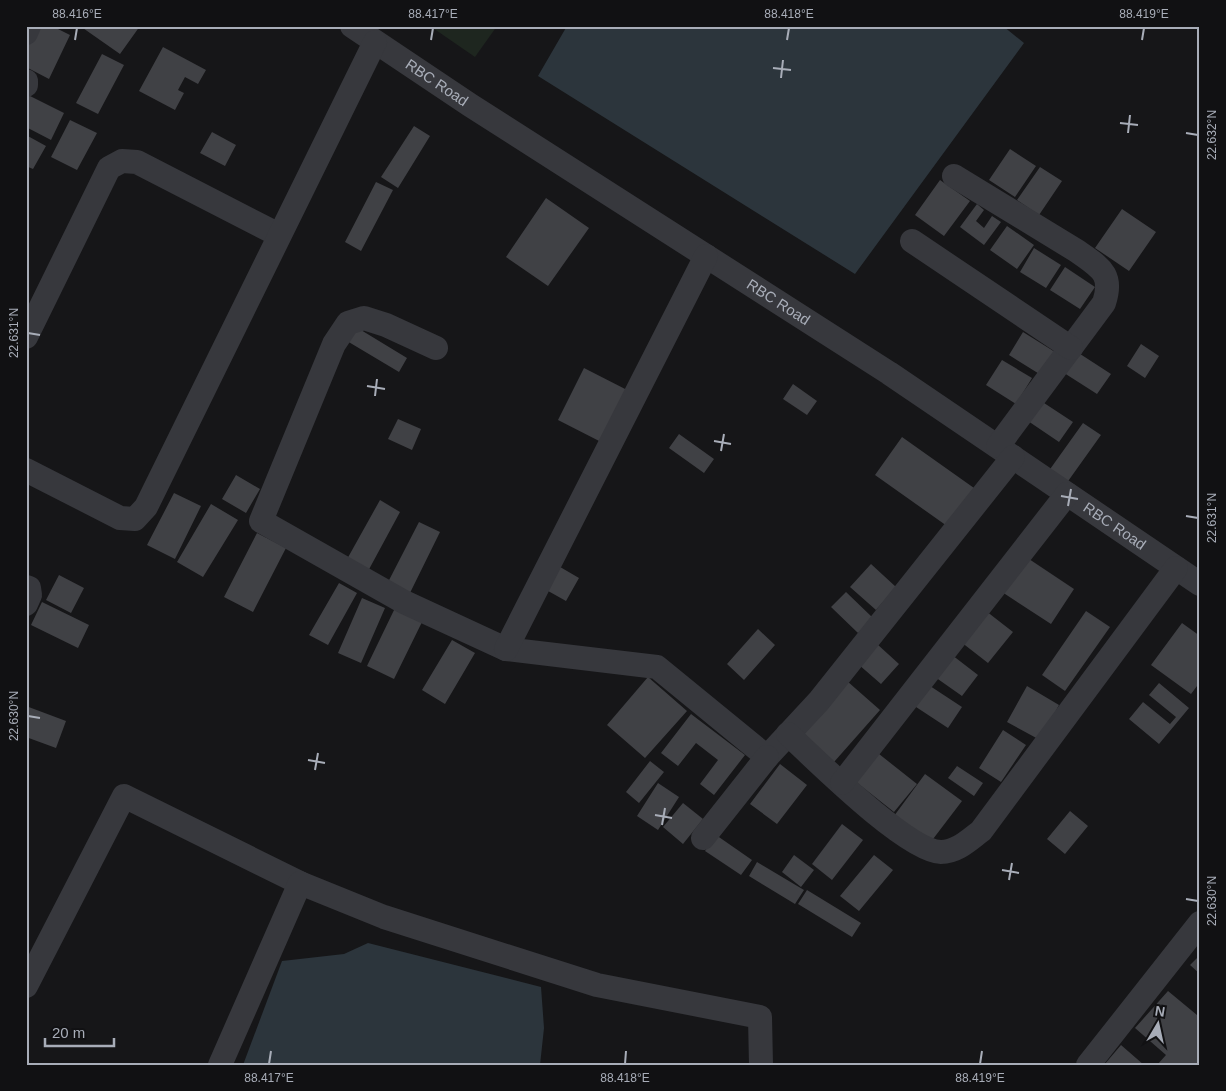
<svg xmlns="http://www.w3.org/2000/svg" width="1226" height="1091" viewBox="0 0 1226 1091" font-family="Arial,sans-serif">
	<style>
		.green { fill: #1e261f }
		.water { fill: #2c353c }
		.building { fill: #404145 }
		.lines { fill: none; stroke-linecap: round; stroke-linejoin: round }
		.minor { stroke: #37383d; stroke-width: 24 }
		.ticks { fill: none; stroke: #a8adb8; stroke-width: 2 }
		.labels { text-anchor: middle; stroke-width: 4.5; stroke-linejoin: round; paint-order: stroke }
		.street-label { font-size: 15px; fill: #a8adb8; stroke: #111113 }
		.neatline { fill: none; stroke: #a8adb8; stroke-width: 2 }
		.ticks-label { font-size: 12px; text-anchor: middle; fill: #a8adb8 }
	</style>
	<rect width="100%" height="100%" fill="#161618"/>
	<path class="green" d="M430,26H497L475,57Z"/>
	<path class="water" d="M567,26H1003L1024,43L855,274L538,76Z
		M368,943L541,987L544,1028L540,1065H243L282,961L344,954Z"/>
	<path class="building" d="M36,26H52L70,35L49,79L26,67V46Z
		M80,26H140L120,54Z
		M163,47L206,70L198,84L185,77L178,90L184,93L175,110L139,91Z
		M102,54L124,65L98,114L76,103Z
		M26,94L64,113L51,140L26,127Z
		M70,120L97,133L77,170L51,157Z
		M414,126L430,136L398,188L381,177Z
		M212,132L236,145L225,166L200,153Z
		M26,135L46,146L33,169L26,166Z
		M1010,149L1036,166L1015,197L989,180Z
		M1040,167L1062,181L1039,215L1017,200Z
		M940,180L970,201L944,236L915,215Z
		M376,182L393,190L361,251L345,242Z
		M546,198L589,228L548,286L506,257Z
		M977,204L984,210L976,221L984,228L992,216L1001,222L984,245L960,227Z
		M1122,209L1156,232L1129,271L1095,248Z
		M1007,226L1034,245L1017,269L990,250Z
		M1034,248L1061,265L1046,288L1020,272Z
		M1065,267L1095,287L1080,309L1050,290Z
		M356,327L407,358L399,372L347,341Z
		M1023,332L1055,352L1041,375L1009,355Z
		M1141,344L1159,356L1145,378L1127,366Z
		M1074,350L1111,374L1097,394L1061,371Z
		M1002,360L1032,378L1016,404L986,385Z
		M584,368L631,392L605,444L558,420Z
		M793,384L817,401L807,415L783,399Z
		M1041,401L1073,422L1059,442L1028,421Z
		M398,419L421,429L412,450L388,439Z
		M1083,423L1101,435L1066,484L1048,472Z
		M679,434L714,459L704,473L669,448Z
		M902,437L974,488L947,526L875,475Z
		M236,475L260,489L246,513L222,499Z
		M174,493L201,506L175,559L147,545Z
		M380,500L400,512L367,573L346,561Z
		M211,504L238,520L203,577L177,562Z
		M419,522L440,532L408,597L386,586Z
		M257,533L286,548L253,612L224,597Z
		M1026,557L1074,589L1051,624L1002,592Z
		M555,564L579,578L566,601L541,587Z
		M871,564L896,587L876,610L850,587Z
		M59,575L84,588L71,613L46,600Z
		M339,583L357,593L328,645L309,635Z
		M846,592L873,618L858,633L831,607Z
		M362,598L385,608L361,663L338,653Z
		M42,602L89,625L78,648L31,625Z
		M395,608L423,620L394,679L367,666Z
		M986,611L1013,632L988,663L961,642Z
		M1086,611L1110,627L1065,691L1042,675Z
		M1182,623L1200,636V682L1191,694L1151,665Z
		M758,629L775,645L744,680L727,664Z
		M452,640L475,653L445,704L422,690Z
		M877,644L899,664L881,684L858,664Z
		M952,655L978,675L962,696L935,677Z
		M648,677L687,711L645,758L607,725Z
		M847,681L880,710L834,762L801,733Z
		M1159,683L1189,708L1159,744L1129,719L1143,702L1170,724L1176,717L1149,695Z
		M927,684L962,707L948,728L913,705Z
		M1027,686L1059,705L1040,740L1007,722Z
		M26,706L66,721L56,748L26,737Z
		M691,714L745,755L714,795L700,784L718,760L696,743L678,766L661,753Z
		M1003,730L1026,745L1001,782L979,768Z
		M874,750L917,784L894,812L851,778Z
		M650,761L664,772L639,803L626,792Z
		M780,764L807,785L777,824L750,804Z
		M957,766L983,783L974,796L948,778Z
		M925,774L962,801L930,843L894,816Z
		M658,783L679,797L658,830L637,816Z
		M683,803L703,819L683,844L663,827Z
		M1070,811L1088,826L1065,854L1047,839Z
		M842,824L863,840L832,880L812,864Z
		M716,835L752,860L741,875L705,851Z
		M794,855L814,870L801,887L782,872Z
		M874,855L893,870L859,911L840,896Z
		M757,862L804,890L795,904L749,876Z
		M807,890L861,923L852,937L798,904Z
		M1200,955V974L1190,965Z
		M1168,991L1197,1015L1200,1012V1065H1157L1166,1055L1135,1028Z
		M1121,1045L1144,1065H1104Z"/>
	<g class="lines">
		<g class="minor">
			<path id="s1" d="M352,26L470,105L889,373L1200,584"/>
			<path d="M26,33L29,26"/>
			<path d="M26,81V85"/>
			<path d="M954,176L1077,251C1099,267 1114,273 1104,303L998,446"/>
			<path d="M912,241L1071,348"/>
			<path d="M26,337L109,168L122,161L137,162L279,235"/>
			<path d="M436,348L386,325L364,318L348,323L334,344L261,521L404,602L506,649L657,667L767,757L819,701L1013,457"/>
			<path d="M26,470L120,518L135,519L146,507L375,42"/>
			<path d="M26,587L29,588L30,595L26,604"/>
			<path d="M506,649L706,256"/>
			<path d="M788,734C816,760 907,851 941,852C957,852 969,840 981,831L1176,568"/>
			<path d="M842,783L1067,494"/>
			<path d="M703,838L767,757"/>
			<path d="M26,986L124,796L300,883"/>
			<path d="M220,1065L300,883L384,917L597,985L760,1017L761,1065"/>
			<path d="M1088,1065L1200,923"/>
		</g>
	</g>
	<path class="ticks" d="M75,40L77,28M431,40L433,28M787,40L789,28M1142,40L1144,28M773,68L791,70M781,78L783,60M1120,123L1138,125M1128,133L1130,115M1186,133L1198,135M28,333L40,335M367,386L385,389M375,396L377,379M714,441L731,444M721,451L724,434M1061,496L1078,499M1068,506L1071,489M1186,516L1198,518M28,716L40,718M308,760L325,763M315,770L318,753M655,815L672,818M662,825L665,808M1002,870L1019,873M1009,880L1012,863M1186,899L1198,901M269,1064L271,1051M625,1064L626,1051M980,1064L982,1051"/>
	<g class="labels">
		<g class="street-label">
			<text dy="5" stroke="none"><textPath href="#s1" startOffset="102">RBC Road</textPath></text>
			<text dy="5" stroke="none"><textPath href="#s1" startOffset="508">RBC Road</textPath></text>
			<text dy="5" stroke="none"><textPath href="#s1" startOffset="912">RBC Road</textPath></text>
		</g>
	</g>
	<rect width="1226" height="1091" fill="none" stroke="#111113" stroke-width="55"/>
	<g transform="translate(1158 1024) rotate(9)" stroke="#111113" stroke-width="4" paint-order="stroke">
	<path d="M0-4L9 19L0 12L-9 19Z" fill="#a8adb8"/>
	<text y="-8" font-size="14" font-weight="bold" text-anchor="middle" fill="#a8adb8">N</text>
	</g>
	<path d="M45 1038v8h69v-8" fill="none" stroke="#a8adb8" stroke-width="2.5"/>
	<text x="52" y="1038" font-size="15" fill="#a8adb8" stroke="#111113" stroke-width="4" paint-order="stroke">20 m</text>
	<rect x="28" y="28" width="1170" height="1036" class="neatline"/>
	<g class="ticks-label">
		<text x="77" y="18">88.416°E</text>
		<text x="433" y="18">88.417°E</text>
		<text x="789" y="18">88.418°E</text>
		<text x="1144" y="18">88.419°E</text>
		<text transform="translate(1212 135) rotate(-90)" y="4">22.632°N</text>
		<text transform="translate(14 333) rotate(-90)" y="4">22.631°N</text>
		<text transform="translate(1212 518) rotate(-90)" y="4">22.631°N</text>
		<text transform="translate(14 716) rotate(-90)" y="4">22.630°N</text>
		<text transform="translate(1212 901) rotate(-90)" y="4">22.630°N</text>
		<text x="269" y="1082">88.417°E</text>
		<text x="625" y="1082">88.418°E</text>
		<text x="980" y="1082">88.419°E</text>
	</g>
</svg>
